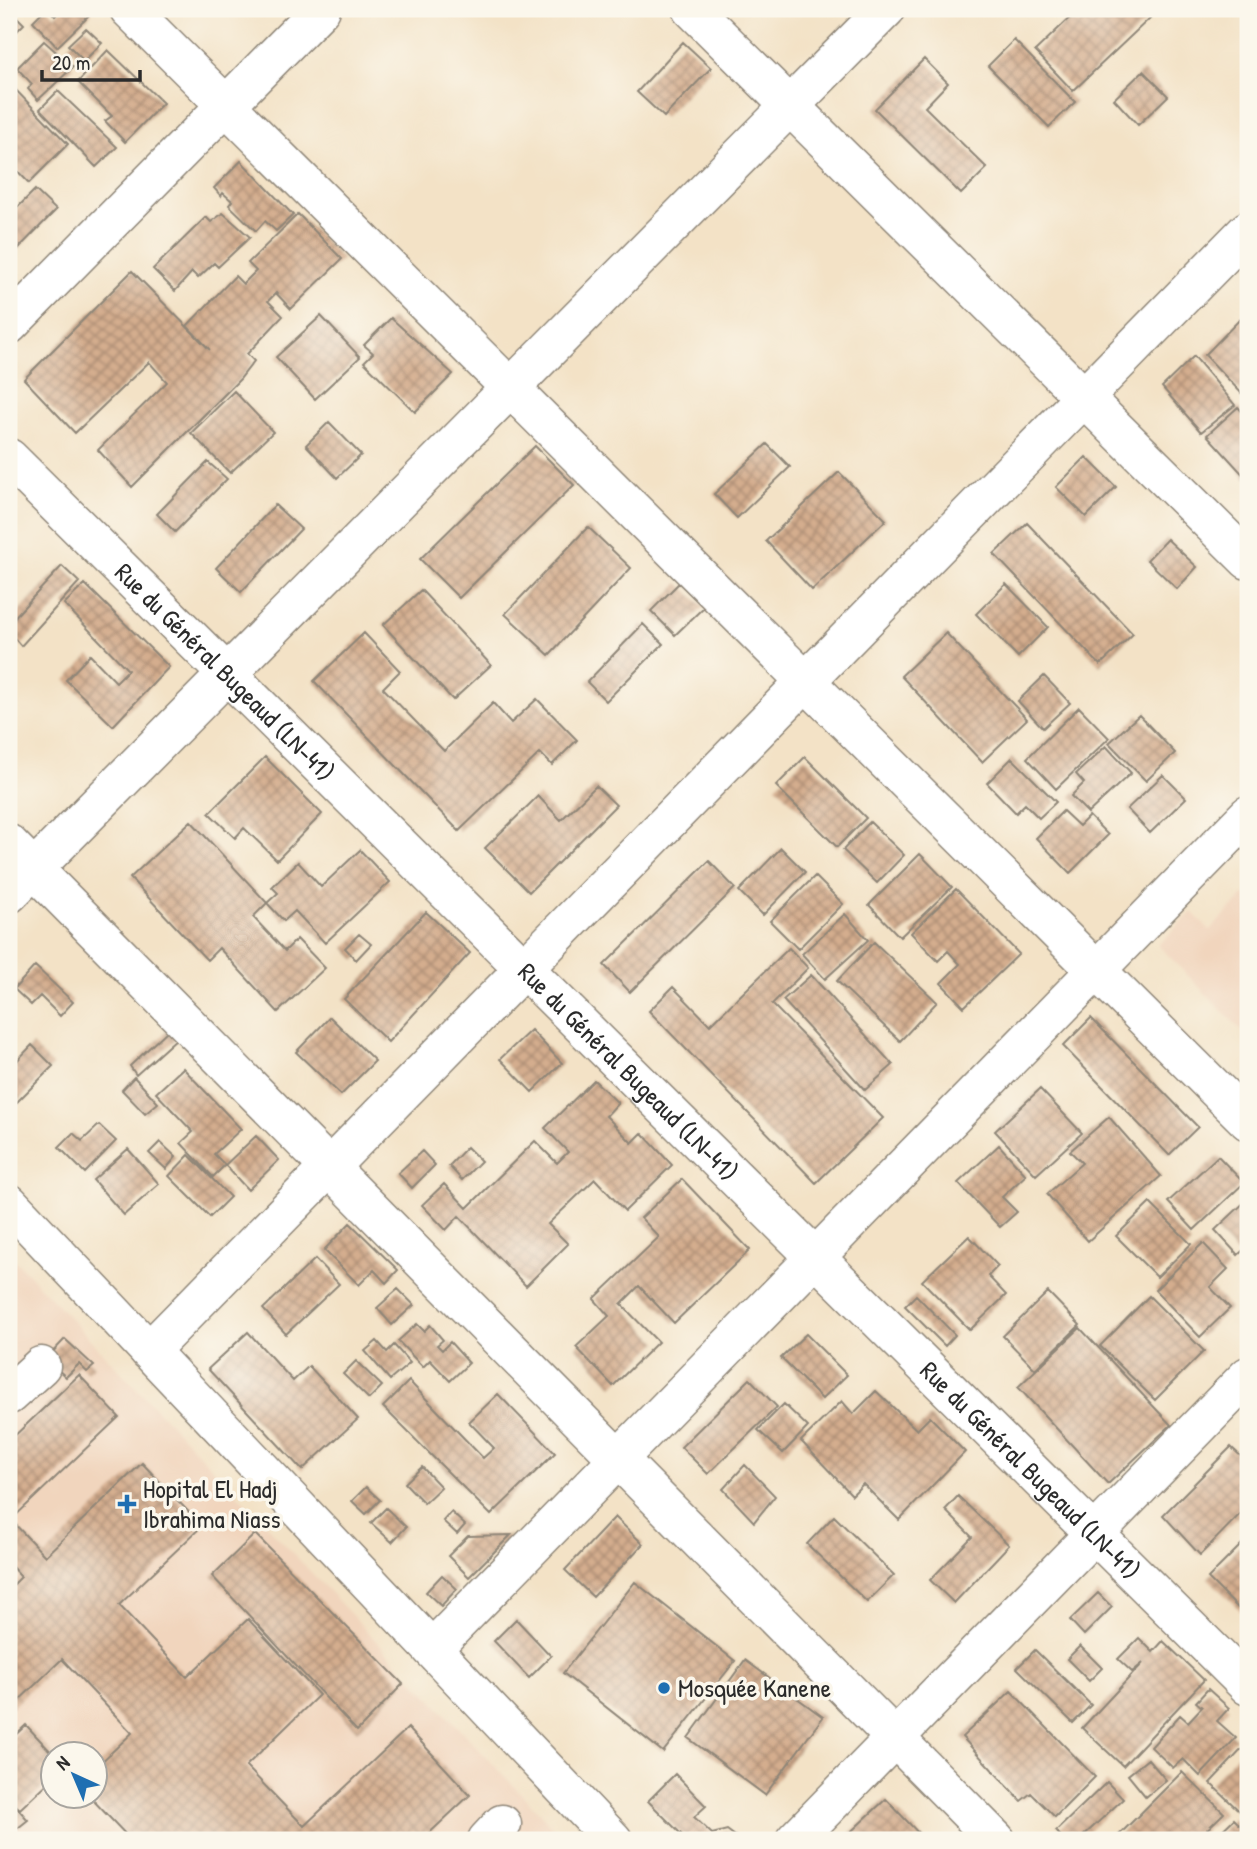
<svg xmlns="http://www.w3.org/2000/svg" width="1257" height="1849" viewBox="0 0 1257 1849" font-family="'Patrick Hand',sans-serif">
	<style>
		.built { fill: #f1d5bd; fill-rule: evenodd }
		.building { fill: url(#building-cross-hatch) }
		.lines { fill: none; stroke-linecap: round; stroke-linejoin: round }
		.minor-casing { stroke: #8f8678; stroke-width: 41 }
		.minor { stroke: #fff; stroke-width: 38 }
		.poi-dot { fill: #1f6fb2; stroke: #fbf7ec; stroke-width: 2.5 }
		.labels { text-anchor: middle; stroke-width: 7; stroke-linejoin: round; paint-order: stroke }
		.street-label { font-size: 26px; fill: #2b2b2b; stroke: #fbf7ec }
		.poi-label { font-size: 26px; fill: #2b2b2b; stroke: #fbf7ec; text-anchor: start }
	</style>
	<defs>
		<pattern id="building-cross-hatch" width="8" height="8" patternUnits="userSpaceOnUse" patternTransform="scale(1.75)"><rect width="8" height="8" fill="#d4ad8e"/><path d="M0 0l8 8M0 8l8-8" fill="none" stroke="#ac8d74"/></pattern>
	</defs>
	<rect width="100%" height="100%" fill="#fbf7ec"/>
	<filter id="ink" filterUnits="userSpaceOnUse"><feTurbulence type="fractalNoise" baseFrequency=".0143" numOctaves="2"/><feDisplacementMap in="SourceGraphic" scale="14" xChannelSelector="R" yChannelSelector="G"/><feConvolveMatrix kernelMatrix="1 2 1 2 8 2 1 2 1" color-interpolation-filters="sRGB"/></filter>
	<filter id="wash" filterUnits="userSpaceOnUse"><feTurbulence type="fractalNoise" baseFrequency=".00686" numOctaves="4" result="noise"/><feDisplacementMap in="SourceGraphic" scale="28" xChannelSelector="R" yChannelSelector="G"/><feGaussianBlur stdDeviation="1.57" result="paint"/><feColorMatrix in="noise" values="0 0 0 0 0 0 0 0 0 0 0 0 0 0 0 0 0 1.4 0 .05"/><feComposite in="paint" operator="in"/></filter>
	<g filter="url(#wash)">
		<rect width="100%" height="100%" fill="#f3e2c6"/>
		<path class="built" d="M1248,892V1037L1158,945L1192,912L1210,930Z
			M9,1254L565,1840H9ZM52,1755H94V1797H52Z"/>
		<g id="blocks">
			<path class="building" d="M9,9L24,24L9,39Z
				M45,9H49L55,16L62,9H87L92,13L57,47L33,21Z
				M1079,9H1142L1150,18L1073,91L1035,51Z
				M86,28L102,43L84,61L68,45Z
				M1014,40L1075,102L1049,127L988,66Z
				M44,41L73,67L38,100L28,89L32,84L17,68Z
				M683,42L711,68L664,117L637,92Z
				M108,50L163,103L125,142L105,121L112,116L78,82Z
				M924,59L948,83L925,107L987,168L961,194L875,109Z
				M1143,71L1168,96L1138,125L1114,99Z
				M9,83L68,144L29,183L9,162Z
				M58,91L117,147L96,167L40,109Z
				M241,161L293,215L276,231L265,221L256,231L229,205L232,201L223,193L221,196L214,188Z
				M35,190L56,210L9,258V216Z
				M223,213L250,237L218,267L214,263L198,278L192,272L175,291L153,269L206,217L211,222Z
				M298,214L342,259L291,309L276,293L268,301L283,316L247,354L254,361L240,379L132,487L98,450L167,382L149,362L75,433L24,379L132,271L210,350L187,326L235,276L243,284L256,271L248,263Z
				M1248,311V393L1245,397L1205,355Z
				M321,316L360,357L315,399L276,357Z
				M391,318L453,374L415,412L364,362L373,353L364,345Z
				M1194,356L1235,405L1201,432L1162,387Z
				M234,391L273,432L230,473L191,433Z
				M1238,407L1248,418V480L1207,435Z
				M329,422L361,455L337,478L306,445Z
				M767,444L790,467L737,518L714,494Z
				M535,446L574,485L459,598L420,559Z
				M1086,457L1116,487L1086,517L1056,487Z
				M208,462L227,479L175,532L157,514Z
				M839,472L886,520L812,590L766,541Z
				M275,505L301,529L241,592L216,568Z
				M1027,523L1133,634L1100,665L994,554Z
				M588,527L631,568L549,655L505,614Z
				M1167,539L1197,567L1177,589L1147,560Z
				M62,566L79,582L21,646L9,632V623Z
				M679,583L704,607L675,635L651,611Z
				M85,584L169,667L113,726L66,680L90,655L116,682L128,670L64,604Z
				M1006,584L1048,627L1018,657L976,614Z
				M421,590L491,665L453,700L383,625Z
				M643,624L663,644L606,701L587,682Z
				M364,633L400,671L383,688L444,751L493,703L511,723L537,699L577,740L552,765L540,753L459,831L314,681Z
				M946,633L1027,719L982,762L901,676Z
				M1044,676L1070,703L1043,728L1018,701Z
				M1079,707L1109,738L1056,789L1027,758Z
				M1139,715L1175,753L1146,781L1109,743Z
				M1106,746L1131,773L1088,813L1071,796L1084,783L1076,774Z
				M265,757L322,814L277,860L244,828L235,838L209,813Z
				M805,757L866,818L837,847L776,786Z
				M1012,758L1056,802L1039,818L1025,804L1016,813L987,783Z
				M1163,775L1186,798L1150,833L1127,809Z
				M596,786L616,805L529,892L485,848L538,796L561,820Z
				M1063,811L1079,826L1089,816L1108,835L1070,873L1036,838Z
				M191,821L267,903L278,893L272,887L298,862L321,887L360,850L390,882L325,943L295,911L284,921L267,903L253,917L285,951L297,939L325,968L278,1012L219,948L207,960L130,878Z
				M870,822L904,855L877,883L843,850Z
				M781,848L805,872L763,915L739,891Z
				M920,854L952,887L900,937L869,905Z
				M709,861L735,888L630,992L604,965Z
				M815,876L843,904L798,949L770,921Z
				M956,889L1019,954L964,1007L941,983L960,964L948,951L938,961L911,933Z
				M426,912L470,953L388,1042L344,999Z
				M845,914L868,940L825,979L802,954Z
				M359,934L371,944L356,960L345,948Z
				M874,942L937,1002L900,1041L837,981Z
				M789,948L808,968L772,1004L883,1118L816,1183L649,1011L673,987L710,1025Z
				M35,966L73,1002L60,1016L40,996L31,1005L14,989Z
				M811,975L893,1065L865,1090L783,1000Z
				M330,1017L375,1061L341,1095L296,1052Z
				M1091,1018L1198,1127L1169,1155L1063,1046Z
				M168,1030L177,1038L136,1075L130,1066Z
				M531,1030L562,1063L532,1092L500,1059Z
				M32,1045L53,1066L9,1110V1085L10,1083L9,1069Z
				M183,1068L241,1129L214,1154L225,1165L213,1177L181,1143L193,1132L156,1093Z
				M134,1077L158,1103L145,1114L122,1090Z
				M594,1080L618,1103L606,1116L632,1143L642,1133L672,1165L625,1211L595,1179L548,1224L568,1244L526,1286L459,1216L446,1230L422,1205L444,1184L467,1208L535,1141L557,1163L568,1152L545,1128Z
				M1040,1089L1082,1133L1036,1175L995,1131Z
				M1109,1117L1161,1176L1088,1241L1047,1194L1082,1163L1070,1151Z
				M99,1125L116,1141L85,1173L59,1147L73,1133L82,1141Z
				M256,1136L279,1160L248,1190L225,1165Z
				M160,1142L176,1157L166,1169L149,1153Z
				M999,1145L1026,1175L1002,1197L1017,1212L1000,1227L958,1183Z
				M467,1147L481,1161L462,1180L449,1166Z
				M128,1149L159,1184L124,1215L93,1180Z
				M422,1151L435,1165L412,1188L398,1173Z
				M189,1155L230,1197L210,1217L169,1176Z
				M1218,1156L1244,1183L1194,1230L1168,1202Z
				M682,1179L750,1250L674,1323L639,1286L621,1304L658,1342L613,1386L576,1347L609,1316L594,1299L659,1237L641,1218Z
				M1248,1199V1246L1238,1255L1215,1230Z
				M1150,1203L1191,1244L1157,1277L1116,1236Z
				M350,1223L398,1270L386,1283L374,1270L359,1285L324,1250Z
				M969,1236L998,1266L988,1276L1006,1295L970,1330L922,1281Z
				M1203,1243L1228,1269L1210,1287L1230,1308L1200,1337L1155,1290Z
				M315,1259L339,1284L286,1334L263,1309Z
				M398,1289L414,1305L392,1325L377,1308Z
				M1048,1292L1080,1325L1035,1369L1003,1336Z
				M916,1295L955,1335L945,1346L905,1306Z
				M1149,1296L1204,1351L1155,1400L1100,1346Z
				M417,1324L424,1331L430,1325L443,1340L437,1345L442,1350L450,1342L469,1363L450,1381L430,1360L423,1367L398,1341Z
				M1080,1328L1171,1425L1108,1484L1018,1387Z
				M248,1332L293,1381L309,1366L358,1419L302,1470L208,1369Z
				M806,1334L847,1375L822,1399L781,1358Z
				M65,1339L94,1366L87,1372L79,1364L66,1377L46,1359Z
				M377,1341L387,1352L394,1345L410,1363L390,1380L365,1351Z
				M356,1361L382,1386L369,1399L343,1374Z
				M79,1375L119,1417L11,1520L45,1556L142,1463L202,1526L119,1605L187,1677L248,1619L319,1695L246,1766L304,1826L408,1728L470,1795L422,1840H131L90,1797H94V1769L132,1733L62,1659L9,1710V1589L21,1577L9,1564V1441Z
				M750,1379L777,1407L708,1474L681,1447Z
				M409,1381L483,1458L494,1448L469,1422L498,1394L555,1453L491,1515L383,1407Z
				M876,1391L917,1430L930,1417L965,1452L899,1520L863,1484L852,1495L801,1441L842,1401L853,1414Z
				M784,1404L808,1427L783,1453L758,1430Z
				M1231,1447L1248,1463V1506L1200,1555L1163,1515Z
				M745,1465L775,1496L754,1522L723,1489Z
				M422,1467L441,1487L424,1503L405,1483Z
				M366,1487L380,1500L366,1514L352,1501Z
				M958,1496L1009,1545L954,1603L930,1580L972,1537L945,1510Z
				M386,1508L406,1527L392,1542L371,1523Z
				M451,1512L465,1525L457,1534L443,1521Z
				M834,1516L894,1575L867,1602L807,1544Z
				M615,1517L643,1544L593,1597L565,1570Z
				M255,1534L403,1684L357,1731L212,1576Z
				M511,1535L469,1577L448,1556L468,1536Z
				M1248,1538V1618L1208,1578Z
				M442,1575L457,1589L441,1606L426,1592Z
				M635,1582L735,1661L663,1752L563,1673Z
				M1098,1593L1112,1607L1084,1635L1070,1620Z
				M516,1619L551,1656L529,1678L494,1641Z
				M1139,1638L1153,1652L1163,1641L1204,1680L1123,1766L1082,1728L1143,1663L1132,1672L1118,1659Z
				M1080,1646L1102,1668L1089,1681L1067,1659Z
				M1035,1650L1091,1705L1073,1723L1017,1668Z
				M745,1660L823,1717L765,1795L688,1738Z
				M1208,1689L1229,1708L1217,1721L1236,1738L1200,1776L1183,1759L1173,1768L1151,1747L1180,1715L1188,1722L1202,1707L1196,1702Z
				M1011,1691L1095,1777L1055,1817L1031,1793L1021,1801L962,1737Z
				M26,1725L52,1753V1779L20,1809L12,1802L28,1820L18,1828L9,1818V1741Z
				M1244,1747L1248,1751V1819L1210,1783Z
				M1148,1759L1166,1780L1146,1797L1128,1775Z
				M1182,1772L1224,1813L1196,1840H1114Z
				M675,1774L706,1806L694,1817L712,1834L727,1830L735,1836L730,1840H687L648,1801Z
				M1107,1782L1123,1799L1079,1840H1064L1056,1831Z
				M886,1799L925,1840H842Z
				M1234,1819L1248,1833V1840H1212Z"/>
		</g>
	</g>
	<g filter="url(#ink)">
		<use href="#blocks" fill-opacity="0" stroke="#8f8678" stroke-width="2"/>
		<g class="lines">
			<g class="minor-casing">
				<g id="minor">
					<path d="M129,9L1248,1121"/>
					<path d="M692,9L1248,560"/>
					<path d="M9,325L321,9"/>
					<path id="s1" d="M9,458L1248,1686"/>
					<path d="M9,844L996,1840"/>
					<path d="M9,894L886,9"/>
					<path d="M9,1203L613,1840"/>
					<path d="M149,1351L1248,230"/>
					<path d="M9,1395L41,1366"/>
					<path d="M432,1649L1248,815"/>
					<path d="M487,1840L502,1824"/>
					<path d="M795,1840L1248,1376"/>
				</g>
			</g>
			<use href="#minor" class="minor"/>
		</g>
	</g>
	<g class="poi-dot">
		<path d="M123.5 1493.5h7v7h7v7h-7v7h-7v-7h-7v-7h7z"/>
		<circle cx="664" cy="1688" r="7"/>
	</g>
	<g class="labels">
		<g class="street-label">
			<text dy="9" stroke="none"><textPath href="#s1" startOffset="304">Rue du Général Bugeaud (LN-41)</textPath></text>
			<text dy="9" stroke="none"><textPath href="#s1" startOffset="872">Rue du Général Bugeaud (LN-41)</textPath></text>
			<text dy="9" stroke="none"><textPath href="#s1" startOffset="1438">Rue du Général Bugeaud (LN-41)</textPath></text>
		</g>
		<g class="poi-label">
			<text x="143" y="1498">Hopital El Hadj<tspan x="143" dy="30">Ibrahima Niass</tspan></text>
			<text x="678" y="1697">Mosquée Kanene</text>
		</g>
	</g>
	<rect width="1257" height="1849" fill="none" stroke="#fbf7ec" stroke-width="35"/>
	<g transform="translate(74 1775) rotate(316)"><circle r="33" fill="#fbf7ec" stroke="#a8a59f" stroke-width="2"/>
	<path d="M0-5L12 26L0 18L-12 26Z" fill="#1f6fb2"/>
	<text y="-10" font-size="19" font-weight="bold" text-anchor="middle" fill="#2b2b2b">N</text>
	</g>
	<path d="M42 70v10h98v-10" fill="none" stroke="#2b2b2b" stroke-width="3.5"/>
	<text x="52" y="70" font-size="21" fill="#2b2b2b" stroke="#fbf7ec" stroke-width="5" paint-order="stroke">20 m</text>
</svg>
